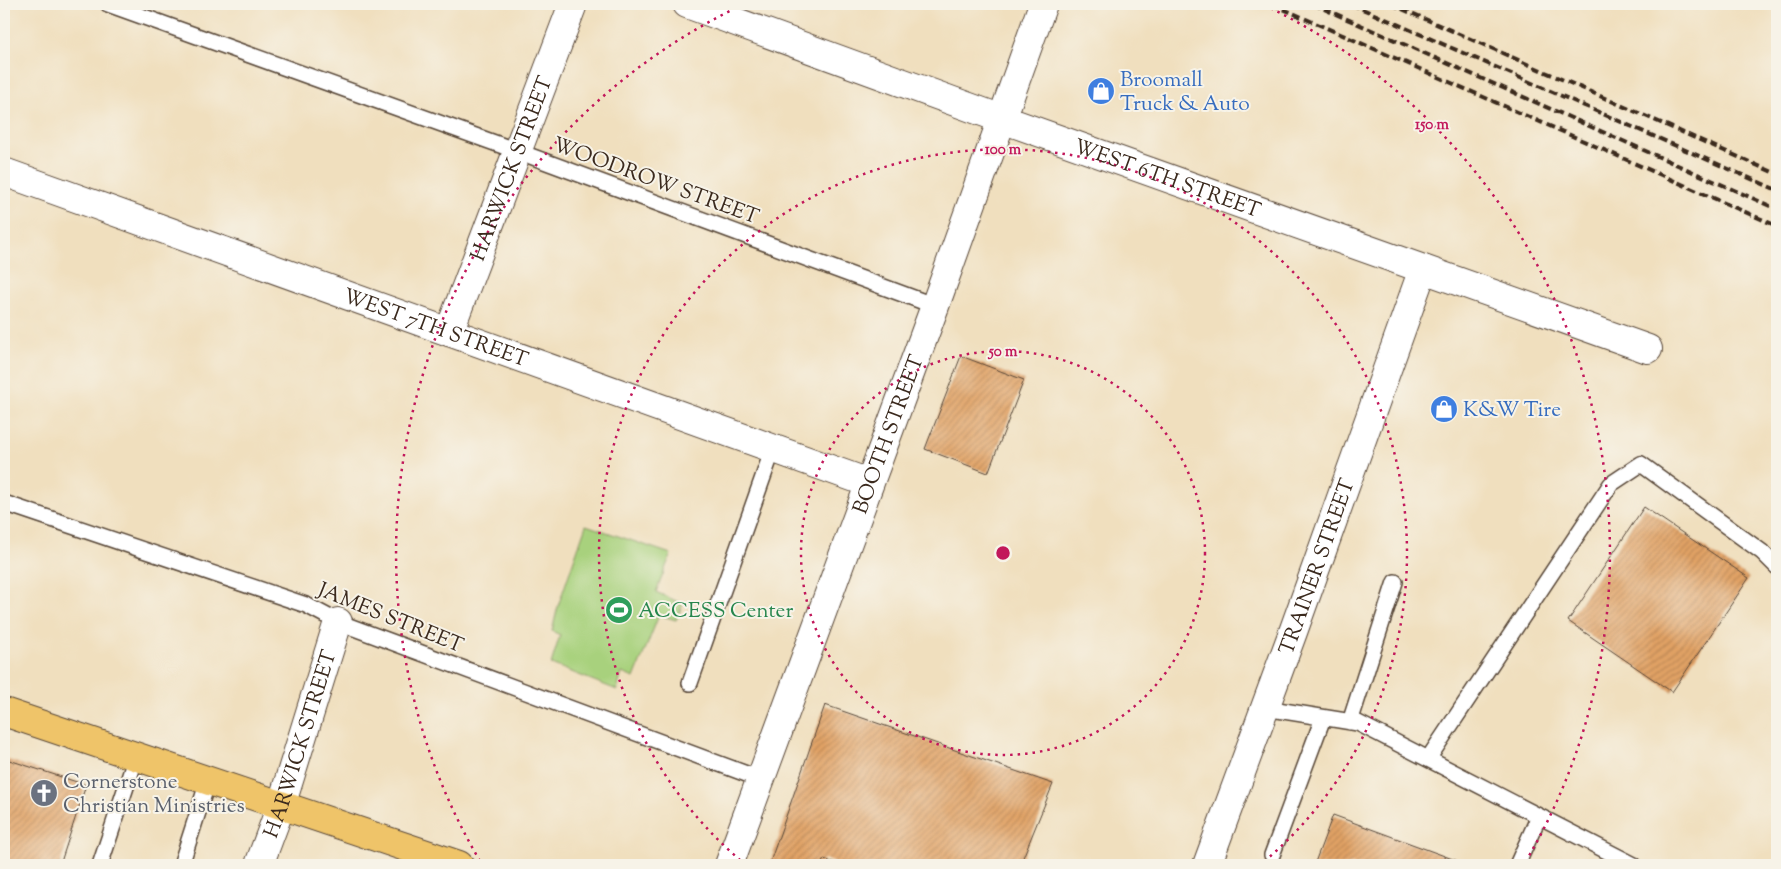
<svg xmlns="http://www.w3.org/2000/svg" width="1781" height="869" viewBox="0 0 1781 869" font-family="'Sorts Mill Goudy',serif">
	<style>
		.pitch { fill: #a8d17d; stroke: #727e4e }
		.building { fill: url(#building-hatch) }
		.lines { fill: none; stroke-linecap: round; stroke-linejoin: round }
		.service-casing { stroke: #564536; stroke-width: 18 }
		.minor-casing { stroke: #564536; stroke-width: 30 }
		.primary-casing { stroke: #564536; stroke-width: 30 }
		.service { stroke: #fff; stroke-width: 15 }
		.minor { stroke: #fff; stroke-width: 28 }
		.primary { stroke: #efc469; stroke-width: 28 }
		.rail { stroke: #3b2a1e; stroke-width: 4; stroke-dasharray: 8 4; stroke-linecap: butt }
		.ring { fill: none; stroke: #c2185b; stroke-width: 2.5; stroke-dasharray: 2.5 5 }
		.labels { text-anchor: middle; stroke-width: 4; stroke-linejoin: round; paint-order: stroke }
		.shop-label { font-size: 21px; fill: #366cbe; stroke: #f7f3e8; text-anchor: start }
		.street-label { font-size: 21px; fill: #3b2a1e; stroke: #f7f3e8 }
		.leisure-label { font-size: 21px; fill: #27864d; stroke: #f7f3e8; text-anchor: start }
		.worship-label { font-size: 21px; fill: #5b616d; stroke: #f7f3e8; text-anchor: start }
		.centre { fill: #c2185b; stroke: #f7f3e8; stroke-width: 2.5 }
		.ring-label { font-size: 15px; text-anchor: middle; font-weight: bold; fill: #c2185b; stroke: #f7f3e8; stroke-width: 4; stroke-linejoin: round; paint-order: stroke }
	</style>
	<defs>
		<pattern id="building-hatch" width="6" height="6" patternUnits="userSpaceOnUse" patternTransform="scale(1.25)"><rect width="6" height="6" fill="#e1a265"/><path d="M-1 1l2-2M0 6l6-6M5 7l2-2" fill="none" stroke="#b88453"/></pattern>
	</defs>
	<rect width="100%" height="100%" fill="#f7f3e8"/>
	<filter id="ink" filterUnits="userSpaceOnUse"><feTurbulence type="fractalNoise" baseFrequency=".02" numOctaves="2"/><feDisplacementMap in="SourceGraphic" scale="10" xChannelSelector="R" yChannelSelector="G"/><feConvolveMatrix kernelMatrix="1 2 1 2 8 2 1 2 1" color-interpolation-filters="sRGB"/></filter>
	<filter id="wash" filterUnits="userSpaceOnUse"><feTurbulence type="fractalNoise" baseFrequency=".0096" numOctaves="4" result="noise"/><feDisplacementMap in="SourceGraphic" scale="20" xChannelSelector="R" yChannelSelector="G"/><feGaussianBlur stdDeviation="1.12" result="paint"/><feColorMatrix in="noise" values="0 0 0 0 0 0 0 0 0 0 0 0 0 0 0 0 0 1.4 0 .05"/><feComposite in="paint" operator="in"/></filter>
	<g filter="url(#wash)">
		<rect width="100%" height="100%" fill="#f0dfbe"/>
		<path class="pitch" d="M586,525L671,554L656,592L683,604L676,620L659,615L634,678L622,673L617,690L551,664L560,635L552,631L558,606Z"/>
		<g id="blocks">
			<path class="building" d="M961,356L1024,380L988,473L925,449Z
				M1644,507L1749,578L1672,692L1568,621Z
				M825,705L1053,784L1020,865H841L824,859L821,865H769Z
				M6,759L86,785L60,865H4V766Z
				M1333,815L1469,865H1314Z"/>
		</g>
	</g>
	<g filter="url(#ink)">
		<use href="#blocks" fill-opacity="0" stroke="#564536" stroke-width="1"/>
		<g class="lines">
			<g class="service-casing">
				<path id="service" d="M108,4L517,151L935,306
					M4,503L306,605L338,622L760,779
					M690,683L773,449
					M1265,708L1358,723L1634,865
					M1350,722L1395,582
					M1428,759L1611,484L1641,464L1762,552L1777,567
					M1272,855L1323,718
					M100,865L136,757
					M181,865L208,781
					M1517,865L1539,816"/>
			</g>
			<g class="minor-casing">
				<g id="minor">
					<path id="s1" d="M687,4L1002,119L1648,349"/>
					<path id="s2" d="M4,172L869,483"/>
					<path id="s3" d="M449,332L573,4"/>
					<path id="s4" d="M259,865L281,806L338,622"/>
					<path id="s5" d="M729,865L935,306L1043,4"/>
					<path id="s6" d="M1207,865L1293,632L1423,269"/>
				</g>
			</g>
			<g class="primary-casing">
				<path id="primary" d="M4,712L459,865"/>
			</g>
			<use href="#service" class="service"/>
			<use href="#minor" class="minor"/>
			<use href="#primary" class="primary"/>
			<path class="rail" d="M1272,4L1777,226
				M1313,4L1777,209
				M1351,4L1777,190
				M1391,4L1777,174"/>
		</g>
	</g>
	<g class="ring">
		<circle cx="1003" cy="553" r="202"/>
		<path d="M746 865A404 404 0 1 1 1260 865"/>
		<path d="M480 861A607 607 0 0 1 742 5M1264 5A607 607 0 0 1 1526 861"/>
	</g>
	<defs>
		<g id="shop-disc" transform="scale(1.4375)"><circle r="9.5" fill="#3f7fe0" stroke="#f7f3e8"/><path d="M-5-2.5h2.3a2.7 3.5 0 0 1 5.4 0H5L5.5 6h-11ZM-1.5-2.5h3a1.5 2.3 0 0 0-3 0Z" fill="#fff"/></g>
		<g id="stadium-disc" transform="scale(1.4375)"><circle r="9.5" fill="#2e9e5b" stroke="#f7f3e8"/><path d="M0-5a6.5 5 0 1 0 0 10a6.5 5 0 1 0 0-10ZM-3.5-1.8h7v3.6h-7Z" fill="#fff"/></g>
		<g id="church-disc" transform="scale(1.4375)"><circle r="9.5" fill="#6b7280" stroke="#f7f3e8"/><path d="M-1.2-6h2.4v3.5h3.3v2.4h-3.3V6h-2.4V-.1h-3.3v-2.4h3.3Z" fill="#fff"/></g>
	</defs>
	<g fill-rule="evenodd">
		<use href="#shop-disc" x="1101" y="91"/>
		<use href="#shop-disc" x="1444" y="409"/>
		<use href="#stadium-disc" x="619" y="610"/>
		<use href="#church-disc" x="44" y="793"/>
	</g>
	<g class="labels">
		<g class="shop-label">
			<text x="1120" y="86">Broomall<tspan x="1120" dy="24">Truck &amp; Auto</tspan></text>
			<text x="1463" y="416">K&amp;W Tire</text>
		</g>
		<g class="street-label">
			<text dy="7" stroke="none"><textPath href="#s3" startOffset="175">HARWICK STREET</textPath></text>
			<text dy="7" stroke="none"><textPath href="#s1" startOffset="511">WEST 6TH STREET</textPath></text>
			<text transform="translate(656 180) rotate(20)" y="7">WOODROW STREET</text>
			<text dy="7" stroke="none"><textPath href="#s2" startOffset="459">WEST 7TH STREET</textPath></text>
			<text dy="7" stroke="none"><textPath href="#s5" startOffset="459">BOOTH STREET</textPath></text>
			<text dy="7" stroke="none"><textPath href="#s6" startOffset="318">TRAINER STREET</textPath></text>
			<text transform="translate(391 617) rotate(22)" y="7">JAMES STREET</text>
			<text dy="7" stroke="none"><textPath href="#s4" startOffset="128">HARWICK STREET</textPath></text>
		</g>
		<g class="leisure-label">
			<text x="638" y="617">ACCESS Center</text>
		</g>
		<g class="worship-label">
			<text x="63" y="788">Cornerstone<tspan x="63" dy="24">Christian Ministries</tspan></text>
		</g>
	</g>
	<circle cx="1003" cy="553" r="8" class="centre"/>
	<g class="ring-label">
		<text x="1432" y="129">150 m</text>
		<text x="1003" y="154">100 m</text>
		<text x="1003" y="356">50 m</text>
	</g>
	<rect width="1781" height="869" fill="none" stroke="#f7f3e8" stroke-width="20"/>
</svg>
